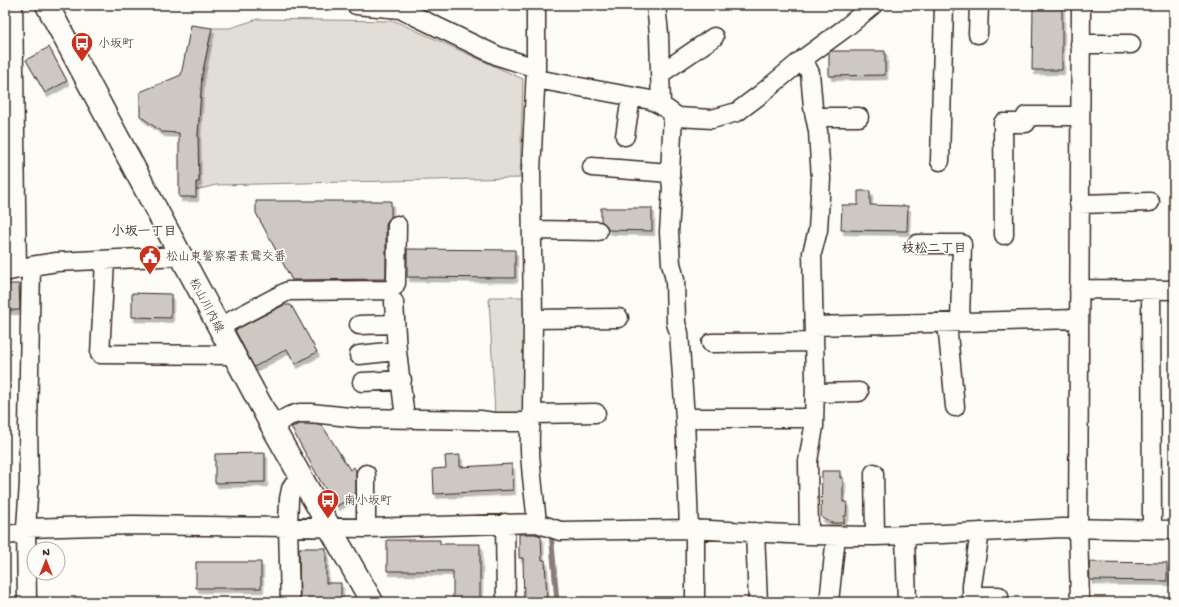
<svg xmlns="http://www.w3.org/2000/svg" width="1179" height="607" viewBox="0 0 1179 607" font-family="'Gochi Hand','Klee One',sans-serif">
	<style>
		.built { fill: #efece7 }
		.green { fill: #e1ded7; stroke: #8e847a }
		.lines { fill: none; stroke-linecap: round; stroke-linejoin: round }
		.stream { stroke: #887d74; stroke-width: 5 }
		.building { fill: #cdc8c2; stroke: #3b2a1e; filter: url(#shadow) }
		.street-casing { stroke: #3b2a1e; stroke-width: 21 }
		.secondary-casing { stroke: #3b2a1e; stroke-width: 25 }
		.street { stroke: #fdfcf7; stroke-width: 18 }
		.secondary { stroke: #fdfcf7; stroke-width: 22 }
		.labels { text-anchor: middle; stroke-width: 3.5; stroke-linejoin: round; paint-order: stroke }
		.poi-label { font-size: 12px; fill: #3b2a1e; stroke: #fdfcf7; text-anchor: start }
		.street-label { font-size: 12px; fill: #3b2a1e; stroke: #fdfcf7 }
		.neighbourhood-label { font-size: 13px; font-weight: bold; fill: #3b2a1e; stroke: #fdfcf7 }
	</style>
	<defs>
		<filter id="shadow"><feDropShadow dx="2.5" dy="4.5" stdDeviation="0" flood-color="#0004"/></filter>
	</defs>
	<rect width="100%" height="100%" fill="#fdfcf7"/>
	<filter id="ink" filterUnits="userSpaceOnUse"><feTurbulence type="fractalNoise" baseFrequency=".025" numOctaves="2"/><feDisplacementMap in="SourceGraphic" scale="8" xChannelSelector="R" yChannelSelector="G"/><feConvolveMatrix kernelMatrix="1 2 1 2 8 2 1 2 1" color-interpolation-filters="sRGB"/></filter>
	<g filter="url(#ink)">
		<path class="built" d="M5,5L8,265H5Z"/>
		<path class="green" d="M258,19L395,21L523,79L520,178L216,185L196,190V182L199,181L198,134L202,75L212,28H230Z
			M489,297H528L525,416H495Z"/>
		<g class="lines">
			<path class="stream" d="M551,532L557,602"/>
		</g>
		<path class="building" d="M1033,7H1062V70H1032Z
			M191,25L212,28L202,75L198,134L199,182H196V197H179V133L162,132L140,116V92L181,75Z
			M49,47L67,81L45,93L26,60Z
			M831,51H885V75L829,76V53Z
			M858,191H870V205L908,206L907,231L841,230L842,205H858Z
			M256,201H391V217L388,220L386,225V279L292,280L256,213Z
			M601,208H652V231L608,230L607,226L601,221Z
			M407,249L515,250V278L407,277Z
			M5,284H19L20,310H5Z
			M132,293L171,294V318L132,317Z
			M284,305H291L317,352L295,364L287,349L254,367L235,330Z
			M301,424L322,425L350,470L354,467L356,471V495L337,506L321,482L291,427Z
			M265,453V482L215,483V454Z
			M460,455V467L512,464L513,490L434,494L433,469L446,468L445,456Z
			M822,471H840V478H843V502H847L846,516H844V523H832L821,517Z
			M519,534H535L541,536L542,560H545L547,602H524L523,558H519Z
			M387,540H440V544H480V602H453V571H387Z
			M299,548H326V583H341V602H313V600H300Z
			M196,562H261V588H196Z
			M1089,562L1167,563V581L1090,580Z"/>
		<g class="lines">
			<g class="street-casing">
				<path id="street" d="M13,5L17,269
					M356,5L400,9L498,56L536,68
					M536,5V68L531,172L533,319L532,414C526,445 534,490 537,523
					M656,5L659,34L661,105
					M978,34L979,5
					M1080,44H1131
					M803,59L810,73L813,107L818,131L821,179L818,230L812,253L815,379L814,427L808,461L809,535
					M660,74L714,37
					M536,79L651,100L661,105L678,117L712,119L737,112L761,94L803,59L844,29L873,5
					M673,114L670,173L672,187L669,232L671,263L675,280L676,323L679,333L685,418L689,529
					M815,117H859
					M625,136L631,97
					M940,161L944,5
					M592,167L670,173
					M1079,204L1150,202
					M532,230L598,231
					M1004,235L1003,123H1026V116H1080
					M917,244H962L960,322
					M105,261L100,354L234,355
					M5,272L31,266L57,262L181,256
					M1079,289L1174,290
					M1151,290L1152,530
					M394,302L397,351L405,418
					M533,319L619,318
					M947,323L955,407
					M359,325L395,324
					M814,326L1078,319
					M219,327L288,291L388,290L394,287L396,283L397,225
					M711,343L814,342
					M359,355L397,351
					M362,382L402,380
					M815,393L859,392
					M532,414L596,413
					M685,418H814
					M272,426L289,416L299,413H311L359,418L480,420L494,422H531
					M874,473L875,536
					M366,474V528
					M505,523L506,602
					M26,528L133,525L366,528L537,523L560,531L689,529L809,535L875,536L942,534L1063,528L1174,530
					M695,529V602
					M755,532L758,602
					M5,535L26,533
					M905,535L907,602
					M972,596H999
					M27,602L26,528L29,483L28,427L31,266
					M290,602L288,526L289,499L291,489L293,485L302,479
					M829,602L836,536
					M972,602V585L980,532
					M1080,602L1078,528L1081,5"/>
			</g>
			<g class="secondary-casing">
				<path id="secondary" d="M47,5L272,426L372,602"/>
			</g>
			<use href="#street" class="street"/>
			<use href="#secondary" class="secondary"/>
		</g>
	</g>
	<defs>
		<g id="bus-pin" transform="scale(1.15)"><path d="M0 17L-7.5 6A9.5 9.5 0 1 1 7.5 6Z" fill="#c8321e" stroke="#fdfcf7"/><path d="M-5-6H5V4H4V6H2V4H-2V6H-4V4H-5ZM-3.5-4V0h7V-4ZM-3.5 1.2v1.5H-2V1.2ZM2 1.2v1.5H3.5V1.2Z" fill="#fff"/></g>
		<g id="civic-pin" transform="scale(1.15)"><path d="M0 17L-7.5 6A9.5 9.5 0 1 1 7.5 6Z" fill="#c8321e" stroke="#fdfcf7"/><path d="M-.6-6.5H3V-4.5H.6V-3L4-1V1h2V6H-6V1h2V-1L-.6-3ZM-1.2 2.5V6h2.4V2.5Z" fill="#fff"/></g>
	</defs>
	<g fill-rule="evenodd">
		<use href="#bus-pin" x="82" y="43"/>
		<use href="#civic-pin" x="150" y="256"/>
		<use href="#bus-pin" x="328" y="500"/>
	</g>
	<g class="labels">
		<g class="poi-label">
			<text x="98" y="47">小坂町</text>
			<text x="166" y="260">松山東警察署素鵞交番</text>
			<text x="344" y="504">南小坂町</text>
		</g>
		<g class="street-label">
			<text transform="translate(207 305) rotate(62)" y="4">松山川内線</text>
		</g>
		<g class="neighbourhood-label">
			<text x="144" y="235">小坂一丁目</text>
			<text x="934" y="252">枝松二丁目</text>
		</g>
	</g>
	<rect width="1179" height="607" fill="none" stroke="#fdfcf7" stroke-width="20"/>
	<rect x="10" y="10" width="1159" height="587" fill="none" stroke="#3b2a1e" stroke-width="1.5" filter="url(#ink)"/>
	<g transform="translate(46 561)"><circle r="19" fill="#fdfcf7" stroke="#afa8a0"/>
	<path d="M0-3L7 15L0 10L-7 15Z" fill="#c8321e"/>
	<text y="-6" font-size="11" font-weight="bold" text-anchor="middle" fill="#3b2a1e">N</text>
	</g>
</svg>
